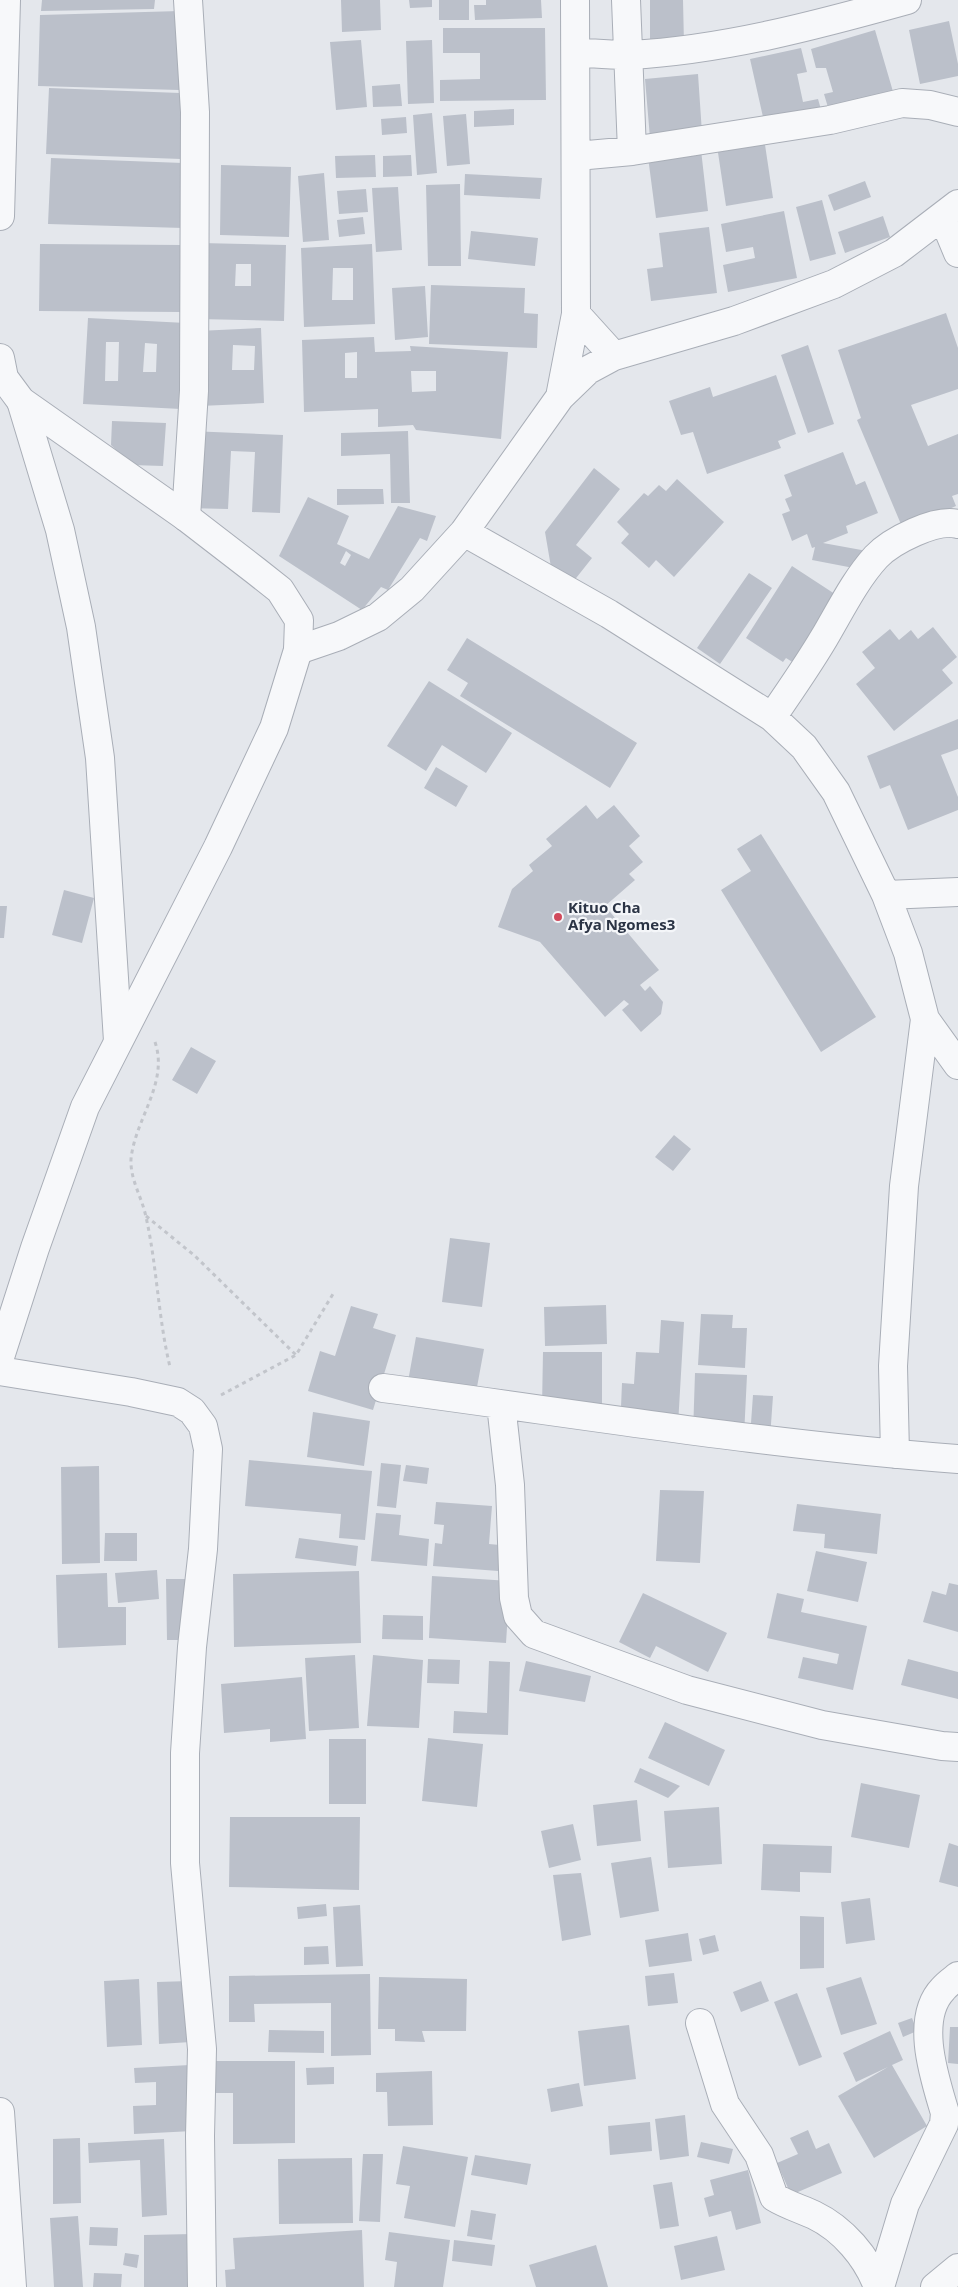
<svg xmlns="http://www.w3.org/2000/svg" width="958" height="2287" viewBox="0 0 958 2287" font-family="'Open Sans',sans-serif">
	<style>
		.building { fill: #bbc0ca; fill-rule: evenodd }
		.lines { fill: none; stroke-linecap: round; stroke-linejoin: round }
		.minor-casing { stroke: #a9aeb7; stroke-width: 30 }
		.tertiary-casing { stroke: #a9aeb7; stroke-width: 30 }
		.path { stroke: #c2c5cb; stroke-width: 3; stroke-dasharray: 4 4; stroke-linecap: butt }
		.minor { stroke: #f7f8fa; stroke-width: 28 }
		.tertiary { stroke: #f7f8fa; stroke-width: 28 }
		.poi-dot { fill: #d1495b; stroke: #f4f6f9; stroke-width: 2 }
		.labels { text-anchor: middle; stroke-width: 4.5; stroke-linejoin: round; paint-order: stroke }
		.poi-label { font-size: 15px; font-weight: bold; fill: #2b3445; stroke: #f4f6f9; text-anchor: start }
	</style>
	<rect width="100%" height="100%" fill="#e4e7ec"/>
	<path class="building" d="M42,0H155L154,9L41,11Z
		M341,0H380L381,30L342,32Z
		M409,0H432V7L410,8Z
		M439,0H469V20H439Z
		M486,0H541L542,18L475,20L474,5H486Z
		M650,0H683L684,44L650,45Z
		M180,11L179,90L38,86L40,15Z
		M949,21L958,64V76L920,84L909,30Z
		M443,28H545L546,100L440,101V80L480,79V53H443Z
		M875,30L894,95L830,114L824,94L833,92L826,68H816L811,49Z
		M361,40L367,107L336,110L330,42Z
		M432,40L434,103L408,104L406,41Z
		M801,48L807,72L797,74L803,102L818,99L822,113L765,126L750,59Z
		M698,74L702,133L650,138L645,79Z
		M400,84L402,106L373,107L372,86Z
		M49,88L180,93L181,159L46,154Z
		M514,109V125L474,127V111Z
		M432,113L437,173L417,175L413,115Z
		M466,114L470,164L447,166L443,116Z
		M406,117L407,133L382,135L381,119Z
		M764,138L773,198L726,206L717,146Z
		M701,150L708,211L656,218L648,157Z
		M375,155L376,177L336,178L335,156Z
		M411,155L412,176L383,177V156Z
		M51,158L183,163V228L48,224Z
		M221,165L291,167L289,237L220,235Z
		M324,173L329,240L303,242L298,176Z
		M465,174L542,178L540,199L464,195Z
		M865,181L871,197L834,211L828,195Z
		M460,184L461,266H428L426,185Z
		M398,187L402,250L376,252L372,188Z
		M366,189L368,212L339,214L337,191Z
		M822,200L836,254L810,261L796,207Z
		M784,211L797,278L728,292L723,265L755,258L753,247L726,252L721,224Z
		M883,216L890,237L845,253L838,232Z
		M363,217L365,234L339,237L337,220Z
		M709,227L717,293L651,301L647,269L663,267L659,233Z
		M471,231L538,238L535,266L468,259Z
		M200,243L286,245L284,321L198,319ZM236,264H251V286H235Z
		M40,244L182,245L181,312L39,311Z
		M372,244L375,324L304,327L301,248ZM333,268H353V300H332Z
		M431,285L525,288L524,313L538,314L537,348L429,344Z
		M425,286L428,337L395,340L392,288Z
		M946,313L958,348V389L911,405L928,446L958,434V494L952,496L956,506L903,529L857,420L861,418L838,350Z
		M88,318L186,323L181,409L83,404ZM106,342H119L118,381H105ZM145,343L157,344L156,372H143Z
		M261,328L264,403L200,406L198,331ZM233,345L255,346L254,370H232Z
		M374,337L375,352L411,351L410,346L508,352L501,439L416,430L413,425L378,427V409L304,412L302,340ZM357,352V378H345V353ZM411,371H436V391L412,392Z
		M808,345L834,424L808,433L781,355Z
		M776,375L796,434L778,441L781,448L707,474L693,432L681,435L669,401L710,387L713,397Z
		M112,421L166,423L163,466L131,465L111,445Z
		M189,431L283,435L280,513L252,512L255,452L231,451L228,509L186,508Z
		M408,431L410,503H391L390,454L341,456V433Z
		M843,452L856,485L865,481L878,513L846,526L848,533L823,543L867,551L864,570L812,560L815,547L812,548L807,534L792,541L782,514L790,511L785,499L792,496L784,475Z
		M594,468L620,489L576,545L592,558L569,587L552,573L545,532Z
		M677,479L724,522L674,577L656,560L649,568L621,543L629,534L617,522L644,493L648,496L659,485L666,491Z
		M337,489H383L384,504L337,505Z
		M308,497L349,516L337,544L369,559L398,506L436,516L427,541L420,538L388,590L381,587L362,610L279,556ZM346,551L351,555L345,566L340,563Z
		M792,566L841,598L802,668L786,658L783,662L746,638Z
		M749,573L772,588L720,664L697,648Z
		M933,627L957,657L942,670L953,683L894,731L856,684L875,668L862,652L890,629L899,640L911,630L918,639Z
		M467,638L637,743L610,788L460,696L468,683L447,670Z
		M429,681L512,733L486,773L442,745L426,771L387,746Z
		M958,719V749L941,755L958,797V810L908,830L890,785L880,789L867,756Z
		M436,767L468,786L456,807L424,788Z
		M586,805L597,819L614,805L640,836L629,846L643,862L629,874L635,880L605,906L659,970L640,985L645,991L650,986L663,1002L661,1014L641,1032L622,1010L629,1004L624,1000L605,1017L540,942L498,927L512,889L533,871L529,865L552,846L546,839Z
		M761,834L876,1017L821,1052L721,890L751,871L737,849Z
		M64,890L94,898L82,943L52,935Z
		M0,906H7L4,938H0Z
		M191,1047L216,1061L197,1094L172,1080Z
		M674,1135L691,1149L673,1171L655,1157Z
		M450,1238L490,1243L482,1307L442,1302Z
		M606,1305L607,1344L545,1346L544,1307Z
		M351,1306L378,1314L373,1328L396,1335L373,1410L308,1391L320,1351L335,1356Z
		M701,1314L733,1315L732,1328H747L745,1368L698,1365Z
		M661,1320L684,1322L678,1425L621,1407L622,1383L634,1384L636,1352L659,1353Z
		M416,1337L484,1349L475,1398L407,1387Z
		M543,1352H602V1408L542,1407Z
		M695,1373L747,1375L744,1436L693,1434Z
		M753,1395L773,1396L770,1438L750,1437Z
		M313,1412L370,1421L364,1466L307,1457Z
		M249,1460L372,1471L365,1540L339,1538L341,1514L245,1506Z
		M381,1463L401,1465L396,1508L377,1506Z
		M406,1465L429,1468L427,1484L403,1481Z
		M99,1466L100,1563L62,1564L61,1467Z
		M660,1490L704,1491L700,1563L656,1561Z
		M436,1502L492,1506L489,1544L500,1545L498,1571L433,1566L435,1543L442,1544L444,1525L434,1524Z
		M797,1504L881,1514L877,1554L824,1548L825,1534L793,1531Z
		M376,1513L401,1515L399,1535L429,1539L427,1566L371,1561Z
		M105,1533H137V1561H104Z
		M299,1538L358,1546L356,1566L295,1558Z
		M816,1551L867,1562L858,1602L807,1591Z
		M157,1570L159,1599L118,1603L115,1573Z
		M359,1571L361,1643L234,1647L233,1574Z
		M107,1573L108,1607H126V1645L58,1648L56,1575Z
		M432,1576L510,1581L506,1643L429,1638Z
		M166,1579H187L188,1640H167Z
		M949,1583L958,1585V1632L923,1622L932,1591L946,1595Z
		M643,1593L727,1633L708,1672L656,1646L650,1658L619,1642Z
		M777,1593L804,1599L801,1612L867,1626L853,1690L798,1678L803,1657L837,1664L839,1654L767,1638Z
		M383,1615L423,1616V1640L382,1639Z
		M355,1655L359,1728L309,1731L305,1658Z
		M373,1655L423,1660L419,1728L367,1726Z
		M428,1659L460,1660L459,1684L427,1683Z
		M908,1659L958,1672V1699L901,1685Z
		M489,1661L510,1662L508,1735L453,1733L454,1711L487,1713Z
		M526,1661L591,1676L585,1702L519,1691Z
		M302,1677L306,1739L270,1742V1729L224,1733L221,1684Z
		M665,1722L725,1750L709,1786L648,1758Z
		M428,1738L483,1744L477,1807L422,1801Z
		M329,1739H366V1804H329Z
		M640,1768L680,1786L668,1798L634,1782Z
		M861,1783L920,1795L909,1848L851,1837Z
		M637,1800L641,1841L597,1846L593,1805Z
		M719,1807L722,1864L668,1868L664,1811Z
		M230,1817H360L359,1890L229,1887Z
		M573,1824L581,1860L549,1868L541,1831Z
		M949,1843L958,1846V1887L939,1882Z
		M763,1844L832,1846L831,1873L800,1872V1892L761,1890Z
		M651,1857L659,1911L620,1918L611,1863Z
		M581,1873L591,1935L562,1941L553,1875Z
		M870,1898L875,1940L846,1944L841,1902Z
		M326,1904L327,1916L298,1919L297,1907Z
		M360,1905L363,1966L336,1967L333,1907Z
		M800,1916L824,1917V1968L800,1969Z
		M688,1933L692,1961L649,1967L645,1940Z
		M715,1935L719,1951L703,1955L699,1939Z
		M328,1946L329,1964L304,1965V1947Z
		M674,1973L678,2003L648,2006L645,1976Z
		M370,1974L371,2055L331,2056V2003L254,2004L255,2022H229V1976Z
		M379,1977L467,1979L466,2031H422L425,2042L395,2041V2029H378Z
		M861,1977L877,2024L841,2035L826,1988Z
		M139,1979L142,2045L107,2047L104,1981Z
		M190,1981L191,2042L159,2044L157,1982Z
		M761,1981L769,2001L741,2012L733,1992Z
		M797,1993L822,2057L799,2066L774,2002Z
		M912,2018L917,2031L903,2037L898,2023Z
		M629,2025L636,2079L584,2086L578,2031Z
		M950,2027H958V2064L948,2063Z
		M269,2030L324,2031V2053L268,2052Z
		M890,2031L903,2060L892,2065L927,2126L874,2158L838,2096L888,2067L856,2082L843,2053Z
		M215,2061H295V2143L233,2144V2093H215Z
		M190,2065L193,2131L134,2134L133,2106L156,2105V2082L135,2083L134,2068Z
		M334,2067V2084L307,2085L306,2068Z
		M432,2071L433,2125L388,2126L387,2092H376V2073Z
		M579,2083L583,2106L551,2112L547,2089Z
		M685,2115L689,2156L660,2160L655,2119Z
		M650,2122L652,2151L610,2155L608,2126Z
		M808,2130L816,2149L829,2143L842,2173L791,2195L777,2163L798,2154L790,2138Z
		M80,2138L81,2203L53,2204V2139Z
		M164,2139L167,2215L142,2217L140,2160L89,2163L88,2143Z
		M701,2142L733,2149L729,2164L697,2157Z
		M403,2146L468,2157L455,2227L404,2218L410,2186L396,2184Z
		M363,2154H383L380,2222L359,2221Z
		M475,2155L531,2164L527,2185L471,2175Z
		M352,2158L353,2223L279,2224L278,2159Z
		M748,2170L761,2223L736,2230L731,2211L709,2217L704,2198L714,2195L710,2180Z
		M672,2182L679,2226L660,2229L653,2185Z
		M471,2210L496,2214L492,2240L467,2236Z
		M78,2216L83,2287H54L50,2218Z
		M90,2227L118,2228L117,2246L89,2245Z
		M362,2230L364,2287H226L225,2270L235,2269L233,2238Z
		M389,2232L450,2240L443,2287H394L397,2262L385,2260Z
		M193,2234V2287H144V2235Z
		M717,2236L725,2270L681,2280L674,2246Z
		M454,2240L495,2245L492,2266L452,2261Z
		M596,2245L608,2287H536L529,2265Z
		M125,2253L139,2255L137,2268L123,2265Z
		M94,2273L122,2274L121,2287H93Z"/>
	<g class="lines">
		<g class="minor-casing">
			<path id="minor" d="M626,0L632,151
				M577,53C594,53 612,55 630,55C724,50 817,25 907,0
				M577,156L632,151L830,120L902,103L930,105L958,112
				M943,217L958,253
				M576,314L614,356
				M560,397L576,314L575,0
				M21,401L60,530L81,627L100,758L118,1041
				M186,517L194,391L195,112L188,0
				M464,532L609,614L772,717L804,747L836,792L886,895L908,953L925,1019L904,1186L893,1366L895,1454
				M298,650L339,636L378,617L412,589L464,532L560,397L588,370L614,356L734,321L834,284L894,253L958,204
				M772,717C790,691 808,665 824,638C840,611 855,580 876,557C891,541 936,518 958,524
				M886,895L958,892
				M925,1019L958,1065
				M0,1371L131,1392L178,1402L192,1411L203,1426L208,1449L203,1549L192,1647L185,1753V1863L202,2049L200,2136L202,2287
				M383,1388C574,1413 766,1445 958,1459
				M501,1404L510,1485L514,1598L518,1616L534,1634L687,1690L822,1725L942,1746L958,1747
				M700,2023L725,2104L759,2155L774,2197C787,2205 801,2209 814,2215C843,2229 867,2257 878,2287
				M880,2287L905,2204L944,2124L945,2113C935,2079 914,2019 943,1989C947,1984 953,1980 958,1976
				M935,2287L958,2268"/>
		</g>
		<g class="tertiary-casing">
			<path id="tertiary" d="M0,216L6,0
				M0,358L4,378L21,401L186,517L256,571L280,590L299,620L298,650L274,728L218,847L85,1107L35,1248L0,1357
				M0,2112L12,2287"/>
		</g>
		<path class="path" d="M155,1042C169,1083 135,1119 131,1159C130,1180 142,1197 146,1217C157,1266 158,1317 170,1367
			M146,1216L195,1256L296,1355
			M221,1395L296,1355L333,1294"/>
		<use href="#minor" class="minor"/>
		<use href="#tertiary" class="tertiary"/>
	</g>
	<circle class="poi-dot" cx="558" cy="917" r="5"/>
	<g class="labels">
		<g class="poi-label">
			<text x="568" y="913">Kituo Cha<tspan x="568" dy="17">Afya Ngomes3</tspan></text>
		</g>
	</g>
</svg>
